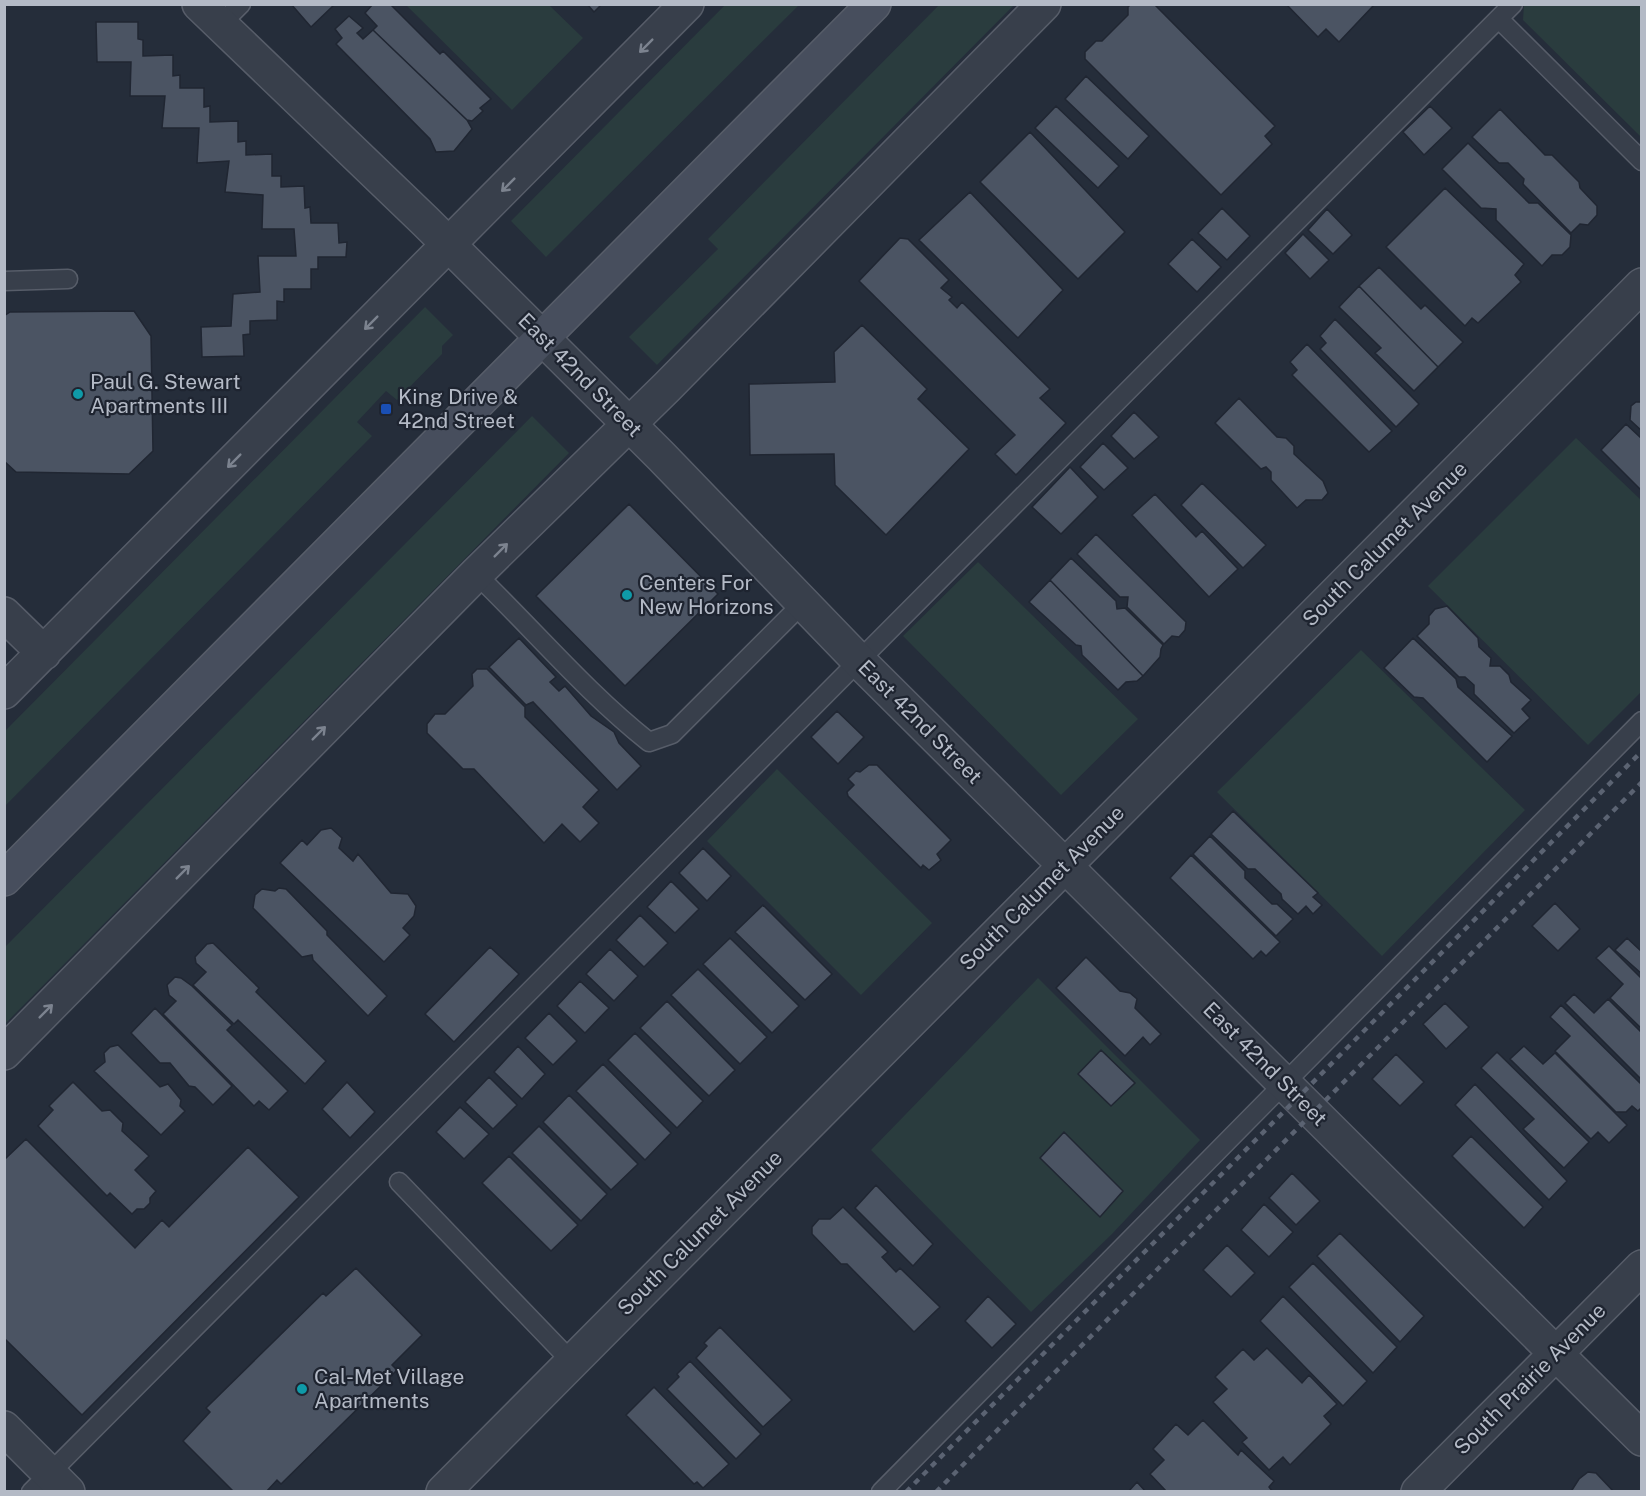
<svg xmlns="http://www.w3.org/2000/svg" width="1646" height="1496" viewBox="0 0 1646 1496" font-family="'Public Sans',sans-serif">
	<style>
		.green { fill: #2a3c3e }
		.building { fill: #4b5463; stroke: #202632; stroke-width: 1.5 }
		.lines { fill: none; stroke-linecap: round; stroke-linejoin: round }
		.lane-casing { stroke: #575d69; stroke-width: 21 }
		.street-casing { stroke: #575d69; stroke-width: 36 }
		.secondary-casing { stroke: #575d69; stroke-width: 36 }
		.lane { stroke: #383f4b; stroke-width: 18 }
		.street { stroke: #383f4b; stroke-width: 33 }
		.secondary { stroke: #474e5d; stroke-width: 33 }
		.rail { stroke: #5b6372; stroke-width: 4.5; stroke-dasharray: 6 6; stroke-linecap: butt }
		.oneway { stroke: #7c838f }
		.culture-dot { fill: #0f9aa8; stroke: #1e2430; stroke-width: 2 }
		.transit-dot { fill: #1a4fb4; stroke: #1e2430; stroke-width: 2 }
		.labels { text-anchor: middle; stroke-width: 4.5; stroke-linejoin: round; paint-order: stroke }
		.street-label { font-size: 21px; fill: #b4bac6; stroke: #1e2430 }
		.poi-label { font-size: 21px; fill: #b4bac6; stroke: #1e2430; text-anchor: start }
	</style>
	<rect width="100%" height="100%" fill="#252d3a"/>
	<path class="green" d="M726,4L799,5L546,257L511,221Z
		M940,4L1014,5L657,365L629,337L718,249L708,239Z
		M406,5H549L583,38L512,110Z
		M1524,5H1641V137L1523,20Z
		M425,307L453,335L442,346V354L397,400L386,391L357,422L372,436L5,806V731Z
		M532,416L569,453L5,1024V947Z
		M1576,438L1642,501L1641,692L1588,745L1428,586Z
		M978,562L1138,719L1061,795L903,636Z
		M1361,650L1525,810L1382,956L1217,792Z
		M777,769L932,923L861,995L707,841Z
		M1038,978L1200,1140L1112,1234L1031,1312L871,1150Z"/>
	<path class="building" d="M291,4H335L311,27Z
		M373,4H390L440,54L443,51L491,99L480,108L483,111L472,121L467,120L373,30L377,26L365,13Z
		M587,4H602L594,12Z
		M1131,4H1154L1275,126L1265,136L1272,144L1221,195L1085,59V52L1096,41H1102L1128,15V7Z
		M1286,4H1372L1373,6L1339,42L1326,29L1318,37Z
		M349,16L363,28L357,33L363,39L373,30L467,120L472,129L454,151L436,152L430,139L336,44L342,38L335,29Z
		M96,22H138V39L143,40V56L173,55V76L180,75V88H204V107L210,106V122L238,121V142L246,141V155L272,154V176H281V187L304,186L305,208L310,207L311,223H338L339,243L347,242L346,257H318V269H311V289H284V302L277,301V320L250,321V334L243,335L244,356L202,357L201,327L231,326L233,294L260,292L258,256H296L294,229H262L263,195L225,192L229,161L197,163L199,128H162L165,96H130L131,62H97Z
		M96,22H138V39L143,40V56L173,55V76L180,75V88H204V107L210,106V122L238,121V142L246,141V155L272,154V176H281V187L304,186L305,208L310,207L311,223H338L339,243L347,242L346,257H318V269H311V289H284V302L277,301V320L250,321V334L243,335L244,356L202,357L201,327L231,326L233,294L260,292L258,256H296L294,229H262L263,195L225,192L229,161L197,163L199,128H162L165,96H130L131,62H97Z
		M1086,76L1149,136L1128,159L1065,99Z
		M1056,106L1119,166L1098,188L1035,128Z
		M1430,106L1452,128L1424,155L1403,132Z
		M1500,109L1545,155H1552L1579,182L1580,188L1597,206V215L1588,225L1580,224L1571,233L1523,184L1524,179L1508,163H1499L1472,137Z
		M1030,132L1125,232L1078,279L980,182Z
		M1468,143L1529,203H1538L1571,235L1570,247L1562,255H1552L1542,266L1496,220V209L1481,208L1442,169Z
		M1445,188L1524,264L1515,275L1521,282L1478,323L1472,318L1465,326L1386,247Z
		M970,192L1063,290L1018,338L919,240Z
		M1222,208L1250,236L1227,260L1198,233Z
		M1327,209L1352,235L1333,254L1308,230Z
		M1303,234L1329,260L1310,279L1285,253Z
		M900,238L908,239L949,280L941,288L952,297L949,300L957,308L962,302L1050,389L1040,398L1066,423L1016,475L995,454L1015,435L859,281Z
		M1192,239L1221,267L1197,292L1168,264Z
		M1379,267L1421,309L1425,305L1463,342L1438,367L1359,286Z
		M1359,286L1438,367L1414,391L1375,353L1381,348L1339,307Z
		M134,311L151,336L153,451L129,474L16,472L4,461V316L10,312Z
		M1335,319L1419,404L1396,427L1320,349L1326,343L1320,336Z
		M862,325L927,389L918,399L969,449L886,535L835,485L834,454L750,455L749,384L835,382L834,352Z
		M1307,344L1392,431L1369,452L1292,375L1297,370L1290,362Z
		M1239,398L1277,437L1286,438L1294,446V454L1323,481L1328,493L1322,500H1306L1297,508L1271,480V472L1266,467L1261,469L1215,423Z
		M1636,402H1642V431L1630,420L1631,406Z
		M1134,412L1159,437L1134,459L1111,436Z
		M1626,424L1642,439V491L1601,450Z
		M1103,443L1128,468L1104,490L1080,467Z
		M1070,467L1098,497L1061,534L1032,507Z
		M1202,483L1266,545L1243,568L1181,505Z
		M1155,494L1196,537L1202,531L1238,569L1209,597L1132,515Z
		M629,504L718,594L625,686L536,596Z
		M1096,534L1186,622L1185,630L1179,637L1172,636L1164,644L1127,607L1128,597H1120L1077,554Z
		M1071,558L1116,601L1117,609L1125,608L1163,645L1161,649L1160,657L1143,676L1050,580Z
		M1050,580L1143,676L1137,681L1126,682L1118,690L1082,655L1081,646L1076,645L1029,602Z
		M1447,606L1478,638L1479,647L1491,658L1490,666H1500L1509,675L1511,682L1531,700L1522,709L1530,718L1514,733L1474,694V685L1465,677H1459L1417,636L1429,624V616L1435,609Z
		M519,638L556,677L550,682L559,691L565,686L591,716L614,732L619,743L641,766L617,790L533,702L526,705L489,667Z
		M1413,638L1456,679L1458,687L1512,736L1487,762L1423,698L1414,697L1384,668Z
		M477,669H487L525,707V717L599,790L583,807L599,823L580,842L562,824L544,843L474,769H463L427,733V724L435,714H445L473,686L472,674Z
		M837,711L864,737L838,764L811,737Z
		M869,765H877L951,840L937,854L941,860L929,870L923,865L921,868L848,796L847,792L854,785L848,779L856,771L860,772Z
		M1233,811L1318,893L1313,897L1322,905L1313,914L1306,906L1298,914L1282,899L1281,894L1255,869H1248L1211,834Z
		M331,828L342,838L339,848L353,861L358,854L391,893L408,894L416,906L414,916L403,928L410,935L384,962L280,863L302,840L307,845L321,830Z
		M1210,836L1245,871V878L1272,904H1277L1293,919L1276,936L1193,854Z
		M703,848L731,876L707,901L679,873Z
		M1191,855L1280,942L1266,956L1261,951L1253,959L1170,878Z
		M671,881L699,909L675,933L647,907Z
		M279,888L286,889L327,931V935L387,996L368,1016L313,960L312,955L302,957L253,908L255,895L262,889L275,891Z
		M1555,903L1580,929L1558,951L1532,926Z
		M763,905L832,974L805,1000L735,932Z
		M640,915L668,943L644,967L616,940Z
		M730,938L799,1006L772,1033L703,964Z
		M1627,938L1642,952V974L1615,950Z
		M213,943L259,988L256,992L326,1061L305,1084L238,1020L234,1024L193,985L206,972L196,963L195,957L207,944Z
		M1609,946L1642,979V1029L1610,998L1623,984L1596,958Z
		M490,947L519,974L454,1042L425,1014Z
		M610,949L638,976L614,1001L586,974Z
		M1086,957L1120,991L1130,993L1137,999L1135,1008L1161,1034L1150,1045L1143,1037L1125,1056L1056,988Z
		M698,969L767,1037L740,1064L671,995Z
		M175,977L181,978L192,986L232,1025L227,1030L288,1091L269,1110L259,1101L254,1106L163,1014L176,1001L169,995L167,985Z
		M580,981L609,1008L585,1033L557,1006Z
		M1574,994L1594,1013L1608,999L1642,1033V1080L1565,1003Z
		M667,1001L735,1070L709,1096L640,1028Z
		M1445,1003L1469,1027L1446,1049L1423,1024Z
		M1561,1005L1642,1085V1107L1638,1111L1632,1106L1626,1112H1616L1555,1051L1570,1036L1550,1017Z
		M155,1008L232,1086L213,1105L195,1087L189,1086L170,1063H160L131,1033Z
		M549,1013L577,1041L553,1065L525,1038Z
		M635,1033L703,1101L677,1128L608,1060Z
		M118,1045L160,1087L168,1084L181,1100L180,1106L185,1111L161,1135L94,1071L105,1062L104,1053L110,1047Z
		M518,1046L545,1074L522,1099L494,1072Z
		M1524,1046L1543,1064L1555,1053L1627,1125L1609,1143L1598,1132L1591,1139L1510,1059Z
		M1101,1050L1135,1083L1111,1106L1078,1074Z
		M1497,1052L1589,1142L1564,1168L1523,1129L1534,1119L1481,1068Z
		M1396,1054L1424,1082L1400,1106L1372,1079Z
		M603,1064L671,1133L645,1160L576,1091Z
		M489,1077L517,1105L493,1129L465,1102Z
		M73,1082L102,1111L110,1110L123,1123L122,1131L149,1156L135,1170L156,1191L150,1198V1203L144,1209H137L132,1214L110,1193L107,1196L38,1126L53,1110L49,1106Z
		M347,1082L375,1112L350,1138L322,1109Z
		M1475,1084L1567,1181L1549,1200L1455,1105Z
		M569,1095L638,1164L611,1190L543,1122Z
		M460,1107L489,1134L464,1159L436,1132Z
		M539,1126L607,1194L581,1221L512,1153Z
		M1064,1132L1123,1191L1100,1217L1040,1158Z
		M1471,1136L1543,1207L1524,1228L1452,1156Z
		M26,1139L135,1248L162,1220L169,1227L248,1147L299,1197L82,1415L4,1338V1160Z
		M509,1156L578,1225L551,1251L482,1183Z
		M1292,1173L1320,1201L1296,1225L1269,1198Z
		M876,1185L933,1244L913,1266L855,1208Z
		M1264,1204L1293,1232L1269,1257L1241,1230Z
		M843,1207L888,1252L882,1257L896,1272L900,1268L940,1307L914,1332L847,1264H841L812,1234V1227L819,1219H830Z
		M1340,1233L1424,1316L1400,1342L1317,1256Z
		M1227,1245L1255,1273L1231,1297L1203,1270Z
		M1313,1263L1397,1347L1373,1373L1289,1287Z
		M356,1268L422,1335L392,1365L397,1370L281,1484L277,1480L266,1492H234L183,1441L210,1412L206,1408L323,1293L326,1296Z
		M988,1296L1016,1324L992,1348L965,1321Z
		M1283,1296L1367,1381L1343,1406L1260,1321Z
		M720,1327L792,1400L763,1427L696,1358L707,1346L704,1343Z
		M1267,1348L1302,1383L1309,1375L1337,1404L1324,1416L1331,1424L1290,1465L1283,1457L1269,1470L1242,1442L1247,1438L1213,1402L1227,1389L1215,1377L1243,1349L1254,1360Z
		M690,1361L761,1434L736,1459L667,1389L679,1377L677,1374Z
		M654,1387L729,1464L703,1488L697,1482L694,1484L626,1415Z
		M1203,1420L1238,1455L1241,1450L1274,1481L1269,1487L1273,1492H1167L1150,1474L1164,1460L1153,1449L1176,1424L1188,1435Z
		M1588,1472L1596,1473L1614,1492H1574L1572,1490L1579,1479Z
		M1137,1482L1146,1492H1128Z"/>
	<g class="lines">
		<g class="lane-casing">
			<path id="lane" d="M1499,19L1642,161
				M220,25L241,4
				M4,281L68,279
				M476,574C534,630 586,692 649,742L672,734L802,604
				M399,1182L572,1362
				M31,1492L1513,4
				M881,1492L1642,721"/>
		</g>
		<g class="street-casing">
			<path id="street" d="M199,4L425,221L661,456L860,662L1642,1439
				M4,614L44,653
				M4,692L687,4
				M4,1053L476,574L667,387L1044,4
				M4,1428L68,1492
				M443,1492L1642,285
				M1418,1492L1642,1267"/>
		</g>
		<g class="secondary-casing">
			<path id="secondary" d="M4,879L874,4"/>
		</g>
		<use href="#lane" class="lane"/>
		<use href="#street" class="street"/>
		<use href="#secondary" class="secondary"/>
		<path class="rail" d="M906,1492L1642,751
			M936,1492L1642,782"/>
	</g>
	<defs><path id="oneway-shaft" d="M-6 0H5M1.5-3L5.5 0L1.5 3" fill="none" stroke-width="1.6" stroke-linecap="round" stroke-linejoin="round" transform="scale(1.5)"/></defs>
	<g class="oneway">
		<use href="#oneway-shaft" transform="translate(646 46) rotate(135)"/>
		<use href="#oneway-shaft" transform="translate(508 185) rotate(135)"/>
		<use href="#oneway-shaft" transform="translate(371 323) rotate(135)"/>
		<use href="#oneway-shaft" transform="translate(234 461) rotate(135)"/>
		<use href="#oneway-shaft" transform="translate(501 550) rotate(-45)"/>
		<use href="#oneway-shaft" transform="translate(319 733) rotate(-45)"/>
		<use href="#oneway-shaft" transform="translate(183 872) rotate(-45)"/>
		<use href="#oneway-shaft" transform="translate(46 1011) rotate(-45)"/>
	</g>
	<g class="culture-dot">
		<circle cx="78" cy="394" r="6"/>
		<circle cx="627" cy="595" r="6"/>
		<circle cx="302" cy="1389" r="6"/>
	</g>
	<rect class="transit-dot" x="380" y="403" width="12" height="12" rx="3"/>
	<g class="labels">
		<g class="street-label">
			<text transform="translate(580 375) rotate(45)" y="7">East 42nd Street</text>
			<text transform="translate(1385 544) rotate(-45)" y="7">South Calumet Avenue</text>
			<text transform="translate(920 722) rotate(45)" y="7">East 42nd Street</text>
			<text transform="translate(1042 888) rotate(-45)" y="7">South Calumet Avenue</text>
			<text transform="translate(1265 1064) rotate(45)" y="7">East 42nd Street</text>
			<text transform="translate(700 1233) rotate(-45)" y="7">South Calumet Avenue</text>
			<text transform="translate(1530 1379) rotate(-45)" y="7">South Prairie Avenue</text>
		</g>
		<g class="poi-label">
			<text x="90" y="389">Paul G. Stewart<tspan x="90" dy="24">Apartments III</tspan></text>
			<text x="398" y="404">King Drive &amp;<tspan x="398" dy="24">42nd Street</tspan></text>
			<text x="639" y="590">Centers For<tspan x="639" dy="24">New Horizons</tspan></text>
			<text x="314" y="1384">Cal-Met Village<tspan x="314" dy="24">Apartments</tspan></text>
		</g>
	</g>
	<rect width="1646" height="1496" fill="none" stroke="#b4bac6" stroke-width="12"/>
</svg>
